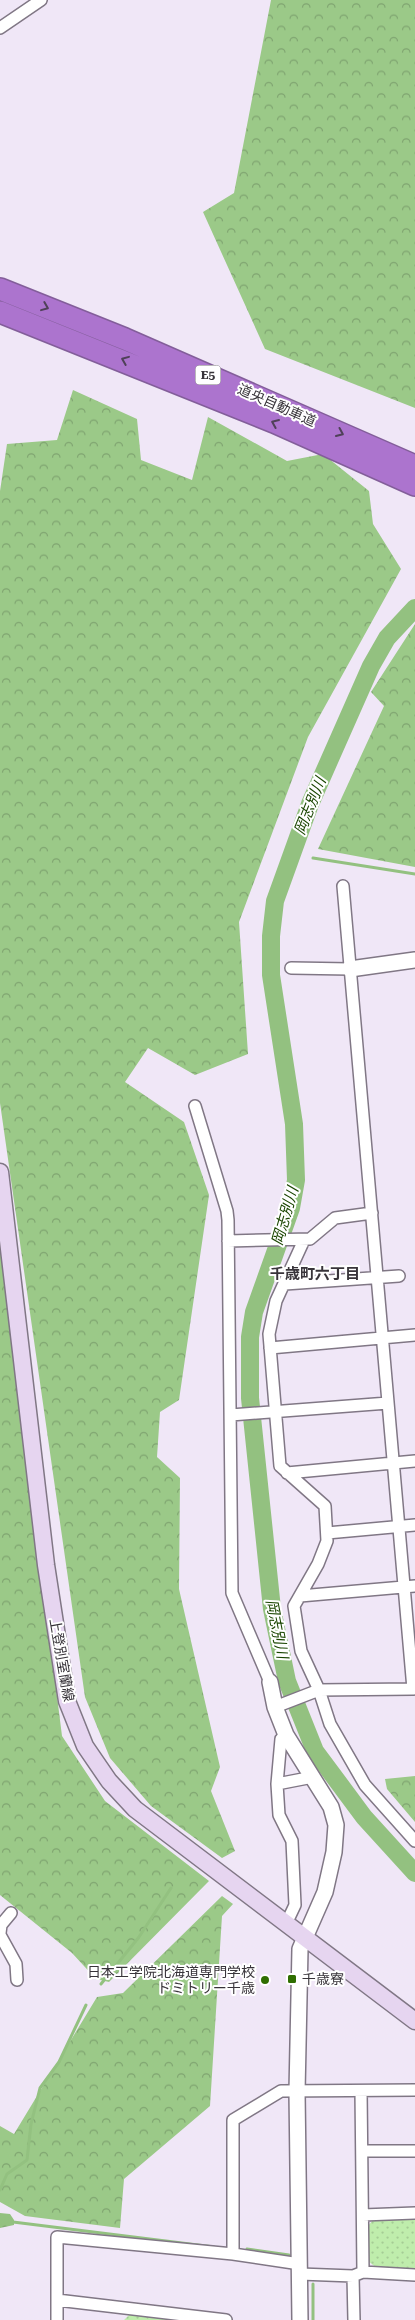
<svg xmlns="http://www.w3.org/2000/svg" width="415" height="2320" viewBox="0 0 415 2320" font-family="'Roboto Serif','Noto Sans JP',serif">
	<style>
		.green { fill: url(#green-dots) }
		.forest { fill: url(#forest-crowns) }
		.water { fill: url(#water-ripples) }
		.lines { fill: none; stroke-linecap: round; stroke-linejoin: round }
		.stream { stroke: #93c180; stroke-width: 3 }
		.river { stroke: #93c180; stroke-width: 18 }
		.minor-casing { stroke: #807785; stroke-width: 14 }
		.tertiary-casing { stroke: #807785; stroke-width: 18 }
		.secondary-casing { stroke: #807785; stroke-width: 19 }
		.motorway-casing { stroke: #835e9a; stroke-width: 24 }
		.minor { stroke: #fff; stroke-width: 11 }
		.tertiary { stroke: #fff; stroke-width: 15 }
		.secondary { stroke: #e6d5f0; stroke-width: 16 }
		.motorway { stroke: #ac74ce; stroke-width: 21 }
		.oneway { stroke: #4f4158 }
		.poi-dot { fill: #2f6e01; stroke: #fff; stroke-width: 2 }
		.labels { text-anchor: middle; stroke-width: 4; stroke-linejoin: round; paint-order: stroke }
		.shield { fill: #fff; stroke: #747175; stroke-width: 1 }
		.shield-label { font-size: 12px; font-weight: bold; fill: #38343a }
		.street-label { font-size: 14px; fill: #38343a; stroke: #fff }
		.poi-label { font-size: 14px; fill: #38343a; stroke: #fff; text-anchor: end }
		.water-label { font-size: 15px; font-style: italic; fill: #1a4500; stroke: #fff }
		.neighbourhood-label { font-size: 15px; font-weight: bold; fill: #38343a; stroke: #fff }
	</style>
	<defs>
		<pattern id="green-dots" width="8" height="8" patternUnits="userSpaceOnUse" patternTransform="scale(1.25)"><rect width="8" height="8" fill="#bfedac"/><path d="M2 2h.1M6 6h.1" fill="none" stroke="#a5cc95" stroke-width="1.8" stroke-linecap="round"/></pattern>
		<pattern id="forest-crowns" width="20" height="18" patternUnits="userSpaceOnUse" patternTransform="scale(1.25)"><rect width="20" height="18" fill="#9bc988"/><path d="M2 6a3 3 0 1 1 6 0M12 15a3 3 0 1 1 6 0" fill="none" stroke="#7fa470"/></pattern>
		<pattern id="water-ripples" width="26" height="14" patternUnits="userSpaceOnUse" patternTransform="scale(1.25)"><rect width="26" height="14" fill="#93c180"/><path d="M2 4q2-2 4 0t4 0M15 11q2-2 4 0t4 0" fill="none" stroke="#799e6a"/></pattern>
	</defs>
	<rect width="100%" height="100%" fill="#f0e7f7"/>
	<path class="green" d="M373,2220H415V2269H378L368,2261V2226Z
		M131,2313L169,2318L170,2320H124Z"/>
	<path class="forest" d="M271,0H415V408L265,349L203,212L234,193Z
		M73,390L137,419L141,460L192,480L208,417L287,461L323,454L369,491L373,524L401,569L308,737L239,922L248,1054L195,1075L148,1048L125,1082L184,1122L209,1195L179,1400L160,1412L157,1457L180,1478L179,1589L220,1767L211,1791L235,1851L222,1858L151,1806L110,1758L85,1697L0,1103V491L7,444L57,440Z
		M415,624V867L318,849L384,706L371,692Z
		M0,1242L62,1736L105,1801L209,1881L109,1982L96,1979L72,1953L0,1895Z
		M415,1776V1822L387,1789L385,1779Z
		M222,1896L233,1904L222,1916L210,2106L124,2179L120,2228L25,2216L0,2202V2126L14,2134L97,1997L123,1993Z"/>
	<path class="water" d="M0,2213L10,2214L14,2220V2225L0,2228Z"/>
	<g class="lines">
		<path class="stream" d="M313,858L415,874
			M101,1984L139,1937L171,1888
			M0,2190L7,2174L27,2160L31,2124L40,2088L59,2062L86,2005
			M13,2222L214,2247
			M247,2249L289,2255
			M313,2284V2320"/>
		<path class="river" d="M415,608L387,638L371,666L310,804L275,901L271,936V975L294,1124L296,1180L291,1208L254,1312L250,1337V1398L272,1609L287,1681L315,1751L364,1817L415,1873"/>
		<g class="minor-casing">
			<path id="minor" d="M0,28L41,0
				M291,968L350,969
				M195,1106L227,1211L228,1220L232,1593L270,1682
				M304,1240L276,1301L269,1334L280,1466L325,1506L327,1541L318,1564L294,1606L301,1651L319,1690L330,1724L365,1785L415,1841
				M228,1241L310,1239L335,1218L372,1213
				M285,1284L399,1276
				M270,1348L415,1335
				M231,1415L388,1403
				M287,1473L415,1461
				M327,1533L415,1525
				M300,1596L415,1586
				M275,1707L319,1690L413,1689L343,886
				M286,1735L281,1739L277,1784L279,1815L292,1841L295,1905L286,1924
				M277,1784L313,1777
				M0,1933L1,1925L11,1913
				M0,1935L16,1964L17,1980
				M361,2091L363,2272
				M362,2151H415
				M363,2215L415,2213
				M233,2254V2120L281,2091L415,2090
				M300,2274L353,2276L363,2272L415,2275
				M353,2276L354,2320
				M57,2300L226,2320
				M57,2320V2237L233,2254L300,2264"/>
		</g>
		<g class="tertiary-casing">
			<path id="tertiary" d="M350,969L415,960
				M270,1682L275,1707L286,1735L331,1807L336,1825L334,1852L325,1892L300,1949L297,2092L300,2320"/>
		</g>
		<g class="secondary-casing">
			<path id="secondary" d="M0,1172L46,1565L67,1701L85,1746L109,1781L135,1809L415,2021"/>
		</g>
		<g class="motorway-casing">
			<path id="motorway" d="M0,289L125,339L415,466
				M0,312L274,422L415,485"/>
		</g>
		<use href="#minor" class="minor"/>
		<use href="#tertiary" class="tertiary"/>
		<use href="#secondary" class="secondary"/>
		<use href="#motorway" class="motorway"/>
	</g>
	<defs><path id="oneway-chevron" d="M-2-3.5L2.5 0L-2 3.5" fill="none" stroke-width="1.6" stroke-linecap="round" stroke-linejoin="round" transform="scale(1.25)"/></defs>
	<g class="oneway">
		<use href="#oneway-chevron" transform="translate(45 307) rotate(22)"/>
		<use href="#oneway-chevron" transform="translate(125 360) rotate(-158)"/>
		<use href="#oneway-chevron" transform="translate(275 423) rotate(-157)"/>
		<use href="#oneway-chevron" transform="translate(340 433) rotate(24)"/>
	</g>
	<g class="poi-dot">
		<rect x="287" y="1974" width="10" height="10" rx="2.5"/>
		<circle cx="265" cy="1980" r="5"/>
	</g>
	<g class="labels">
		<rect class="shield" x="195.5" y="365.5" width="25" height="19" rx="4"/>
		<g class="shield-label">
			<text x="208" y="379">E5</text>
		</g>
		<g class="street-label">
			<text transform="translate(277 405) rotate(24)" y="5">道央自動車道</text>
			<text transform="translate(62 1660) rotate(80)" y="5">上登別室蘭線</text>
		</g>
		<g class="poi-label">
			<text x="255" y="1977">日本工学院北海道専門学校<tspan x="255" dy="16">ドミトリー千歳</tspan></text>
			<text x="302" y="1984" text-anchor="start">千歳寮</text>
		</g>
		<g class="water-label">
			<text transform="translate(310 806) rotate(-68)" y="5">岡志別川</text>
			<text transform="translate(285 1216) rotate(-74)" y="5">岡志別川</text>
			<text transform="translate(277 1629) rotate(79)" y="5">岡志別川</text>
		</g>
		<g class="neighbourhood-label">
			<text x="315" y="1279">千歳町六丁目</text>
		</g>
	</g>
</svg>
